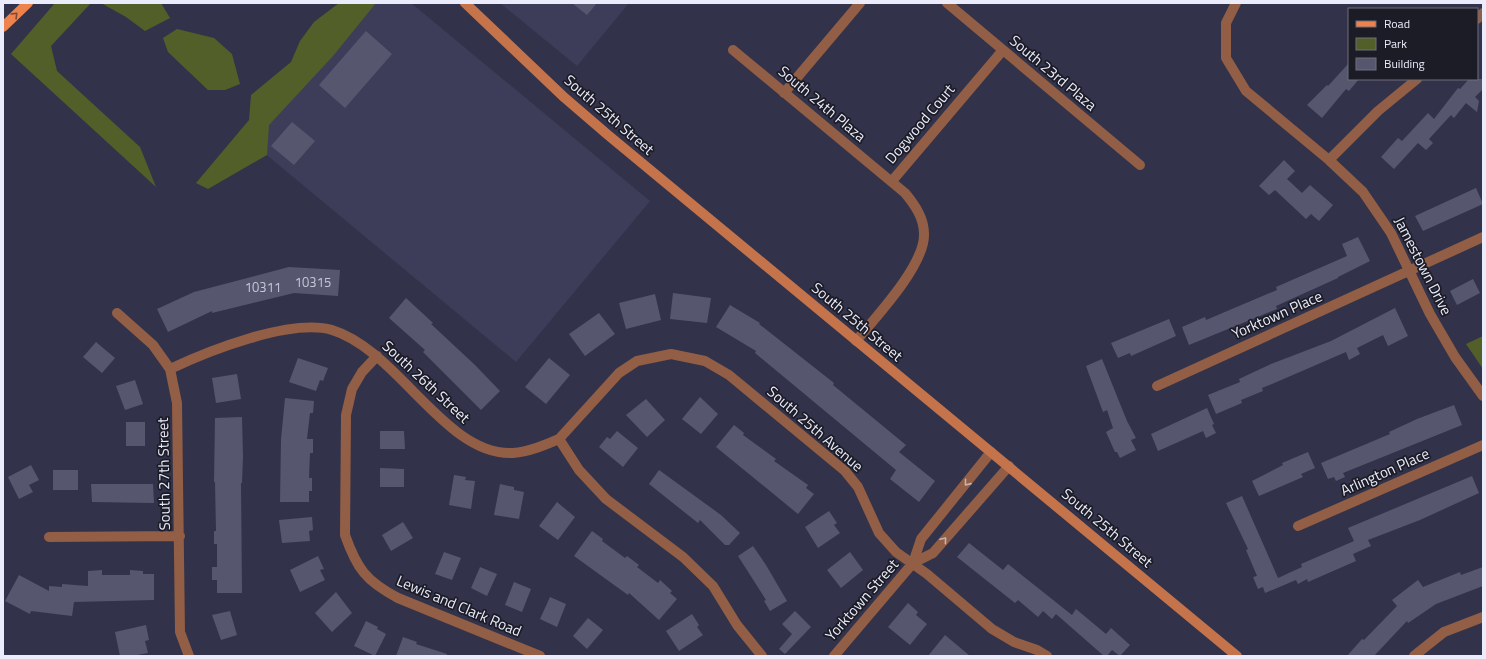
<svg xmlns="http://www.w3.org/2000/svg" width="1486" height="659" viewBox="0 0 1486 659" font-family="'Titillium Web',sans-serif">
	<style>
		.built { fill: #3d3d59 }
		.green { fill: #525f29 }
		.building { fill: #56576f }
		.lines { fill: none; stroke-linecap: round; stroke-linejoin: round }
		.street { stroke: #925e45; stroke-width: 10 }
		.secondary { stroke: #c5734b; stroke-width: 10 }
		.primary { stroke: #ed824d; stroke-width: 10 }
		.oneway { stroke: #794a38 }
		.oneway2 { stroke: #c7b3b2 }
		.labels { text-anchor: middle; stroke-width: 3.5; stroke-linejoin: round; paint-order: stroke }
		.number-label { font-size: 13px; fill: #c6c7d8 }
		.street-label { font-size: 15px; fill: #ebecfb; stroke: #1b1c26 }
	</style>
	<rect width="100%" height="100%" fill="#32334a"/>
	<path class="built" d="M366,3H411L650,201L516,362L251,142Z
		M500,3H629L577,66Z"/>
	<path class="green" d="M55,3H91L51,46L57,71L140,147L156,187L11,54Z
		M101,3H161L170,18L145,31L126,17Z
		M339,3H376L333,56L269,125L267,155L208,189L196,183L249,120L251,95L291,62L300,41L314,22Z
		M177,29L214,38L232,54L240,84L225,90H208L168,52L163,38Z
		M1483,336V369L1466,344Z"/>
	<path class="building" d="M572,3H597L587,15Z
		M366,31L392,54L345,108L319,85Z
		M1349,63V79H1359L1349,91L1346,89L1322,118L1307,105L1327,85L1328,86Z
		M1469,79H1483V89L1475,97L1479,101L1477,112L1466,103L1454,118L1451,115L1429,139L1433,143L1426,150L1418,143L1394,169L1381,157L1398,138L1402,141L1428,113L1434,119L1458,88L1460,89Z
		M292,122L315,141L294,165L271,146Z
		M1284,160L1295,171L1287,179L1302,193L1310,185L1333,205L1319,221L1311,214L1306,219L1275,190L1269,195L1259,186Z
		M1476,188L1483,204L1423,231L1415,216Z
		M1358,237L1370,261L1338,277V278L1276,306L1277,309L1189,345L1182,327L1205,317L1206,320L1239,306L1277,290L1276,287L1347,256L1342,244Z
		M289,267L340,270L338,296L294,293L212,313V311L168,332L157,309L194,292Z
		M1473,279L1480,293L1457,305L1450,291Z
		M673,293L711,298L707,323L670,319Z
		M655,294L661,320L626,329L619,303Z
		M406,298L433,323L431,324L475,365L500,391L481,410L423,352L425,350L389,318Z
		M730,305L760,323L759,324L834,383L833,385L906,445L899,452L935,481L919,502L890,479L896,470L755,353L756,351L716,327Z
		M1395,308L1408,336L1388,346L1383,335L1357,348L1360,354L1349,360L1346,352L1272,384L1262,388L1263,391L1241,400L1242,403L1216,414L1208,395L1240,382L1239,379L1271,364L1331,341Z
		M599,313L615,334L585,356L569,334Z
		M1169,319L1176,336L1131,356L1130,353L1118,358L1111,343Z
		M96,342L115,358L102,373L83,357Z
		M298,358L328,368L323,381L320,380L316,391L289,382Z
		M549,358L570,375L546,404L525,387Z
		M1102,359L1127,421L1136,438L1131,440L1136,450L1120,458L1117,452H1115L1106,432L1113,428L1107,410L1103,412L1086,366Z
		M237,374L241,399L216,403L212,378Z
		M135,380L143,404L125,410L116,386Z
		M700,397L718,414L701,434L682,419Z
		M285,398L314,401L313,413H310L307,439H313V453H310L309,478H312V491H309V502H280L281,439Z
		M646,399L665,420L647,437L626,415Z
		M1454,405L1462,425L1343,473L1345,477L1336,481L1334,477L1328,479L1321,463L1390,434L1389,432L1417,419Z
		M1207,408L1214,424L1212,425L1216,433L1206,438L1203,431L1158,451L1151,434Z
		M242,417L243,457L242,483H241L242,593H217V580H212V567H217V544H214V531H216L215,482H214L215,418Z
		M126,422H145V446H126Z
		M734,425L744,433L743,435L776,459L774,461L808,485L806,488L814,494L798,514L716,447Z
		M380,431H404L405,449H380Z
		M617,431L638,448L623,467L599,447L607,437L610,439Z
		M1308,452L1315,468L1301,474L1303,477L1259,496L1252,481L1283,465L1282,463Z
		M31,465L39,480L29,485L33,492L19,499L8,477Z
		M380,468L404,469V487H380Z
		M53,470H78V490H53Z
		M659,470L721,515L740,533L729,545H725L700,520L698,523L649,484Z
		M454,475L466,477L465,480L475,481L471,509L449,505Z
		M1472,476L1479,493L1420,520L1368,540L1371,546L1353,554L1356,561L1308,582L1307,579L1298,584L1296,580L1265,593L1263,587L1258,589L1253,577L1257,576L1246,550L1248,549L1226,503L1242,496L1278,578L1302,567L1301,564L1354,541L1348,528Z
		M91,484H153L154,503L92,502Z
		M500,484L514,487V490L524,492L519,519L494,515Z
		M557,502L575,517L558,540L539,526Z
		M829,511L837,523L834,525L840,533L818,548L805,527Z
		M312,517L313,530L309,531L310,541L282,543L279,520Z
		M403,522L413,538L391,551L382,535Z
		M592,531L603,539L602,541L625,558L627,556L639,565L637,567L658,583L660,580L672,591L670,593L677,599L659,620L629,593L628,595L574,556Z
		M969,543L1003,570L1008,564L1072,615L1076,609L1106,634L1111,628L1130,645L1120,656L1112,650L1107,656H1104L1056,614L1052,619L1043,611L1038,617L1018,600L1015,603L957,557Z
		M753,546L766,565L787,601L770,611L764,601L766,600L738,556Z
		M444,552L461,558L452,580L435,574Z
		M850,552L863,570L841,588L827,570Z
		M318,556L324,569L320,570L325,580L300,592L290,570Z
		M480,567L497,574L487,596L471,588Z
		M1483,567V586L1436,604L1408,623L1407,621L1374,656H1347L1362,639L1364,640L1397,606L1392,600L1418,580L1423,587L1460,572L1461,575Z
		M102,570V575H130V570L143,571V574H154V600L74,602L72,616L31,611L30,614L5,601L19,575L49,591V586L62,587V584L88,586V571Z
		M514,582L531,589L522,612L505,605Z
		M336,592L352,613L332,632L315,613Z
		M550,597L566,604L557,627L540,619Z
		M908,603L918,612L916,615L927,624L910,645L888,627Z
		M230,611L237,635L221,640L212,615Z
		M795,611L811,627L785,654L779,649L792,634L782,624Z
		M692,614L699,625L697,627L703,635L679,651L666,631Z
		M588,618L603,630L587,649L573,636Z
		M366,621L378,627L377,629L386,634L375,656L354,646Z
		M146,625L149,640L145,641L148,653L132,656H120L115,632Z
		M945,635L970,656H928Z
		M403,637L417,642L416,644L447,654V656H396Z"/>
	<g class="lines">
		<path class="street" d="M947,3L1140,165
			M1236,3L1226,23V58L1246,91L1329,160L1363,192L1391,233L1430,314L1455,357L1483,396
			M1477,19L1483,13
			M733,50L905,193C915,205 924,218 924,234C925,265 876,317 856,341
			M784,93L860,3
			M1329,160L1378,111L1417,79
			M892,181L1003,50
			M117,313L153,345L170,369L177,403L180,632L189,656
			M377,356L362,372L352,389L346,415L345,535C357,569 366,581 398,598L540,656
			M170,369C208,351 291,318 332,330C398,350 446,457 513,453C529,452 545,445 559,439L579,470L606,499L683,557L713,586L737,625L762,656
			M1157,386L1483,237
			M559,439L619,373L637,361L671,354L705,361L729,375L845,471L858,487L879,533L896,552L927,574L992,629L1014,642L1037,650L1047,656
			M1298,526L1483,445
			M49,537L180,536
			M913,563L921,539L991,452
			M834,656L913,563L933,553L1009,466
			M1414,656L1444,632L1483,617"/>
		<path class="secondary" d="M465,3L565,98L608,135L1237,656"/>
		<path class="primary" d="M3,27L28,3"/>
	</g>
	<defs><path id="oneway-chevron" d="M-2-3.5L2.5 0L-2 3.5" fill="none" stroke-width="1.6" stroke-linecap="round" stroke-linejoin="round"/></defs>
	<use class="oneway" href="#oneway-chevron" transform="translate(15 15) rotate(-45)"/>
	<g class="oneway2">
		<use href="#oneway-chevron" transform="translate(967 483) rotate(129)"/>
		<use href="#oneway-chevron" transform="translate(944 540) rotate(-50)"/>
	</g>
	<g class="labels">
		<g class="number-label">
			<text x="313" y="287">10315</text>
			<text x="263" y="292">10311</text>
		</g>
		<g class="street-label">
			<text transform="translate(1053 73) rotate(40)" y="5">South 23rd Plaza</text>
			<text transform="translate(822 104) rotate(40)" y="5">South 24th Plaza</text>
			<text transform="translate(609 115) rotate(41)" y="5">South 25th Street</text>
			<text transform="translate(920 124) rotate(-50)" y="5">Dogwood Court</text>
			<text transform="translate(1423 266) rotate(63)" y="5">Jamestown Drive</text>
			<text transform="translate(1277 315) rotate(-24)" y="5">Yorktown Place</text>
			<text transform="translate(857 322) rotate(40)" y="5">South 25th Street</text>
			<text transform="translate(426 382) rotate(43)" y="5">South 26th Street</text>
			<text transform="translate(815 429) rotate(41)" y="5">South 25th Avenue</text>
			<text transform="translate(1385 472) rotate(-24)" y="5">Arlington Place</text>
			<text transform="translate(164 474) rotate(-91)" y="5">South 27th Street</text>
			<text transform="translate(1107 528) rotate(40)" y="5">South 25th Street</text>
			<text transform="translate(862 600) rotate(-49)" y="5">Yorktown Street</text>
			<text transform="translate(459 606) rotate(23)" y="5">Lewis and Clark Road</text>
		</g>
	</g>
	<rect width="1486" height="659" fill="none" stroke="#ebecfb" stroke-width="8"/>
	<rect x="1348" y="8" width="130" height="72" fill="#1b1c26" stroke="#6e6f7b"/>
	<rect x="1356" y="21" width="20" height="6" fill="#ed824d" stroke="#6e6f7b"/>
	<text x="1384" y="28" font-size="12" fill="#ebecfb">Road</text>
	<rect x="1356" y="38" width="20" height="12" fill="#525f29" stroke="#6e6f7b"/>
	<text x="1384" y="48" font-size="12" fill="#ebecfb">Park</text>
	<rect x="1356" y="58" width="20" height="12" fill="#56576f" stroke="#6e6f7b"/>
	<text x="1384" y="68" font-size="12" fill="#ebecfb">Building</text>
</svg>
